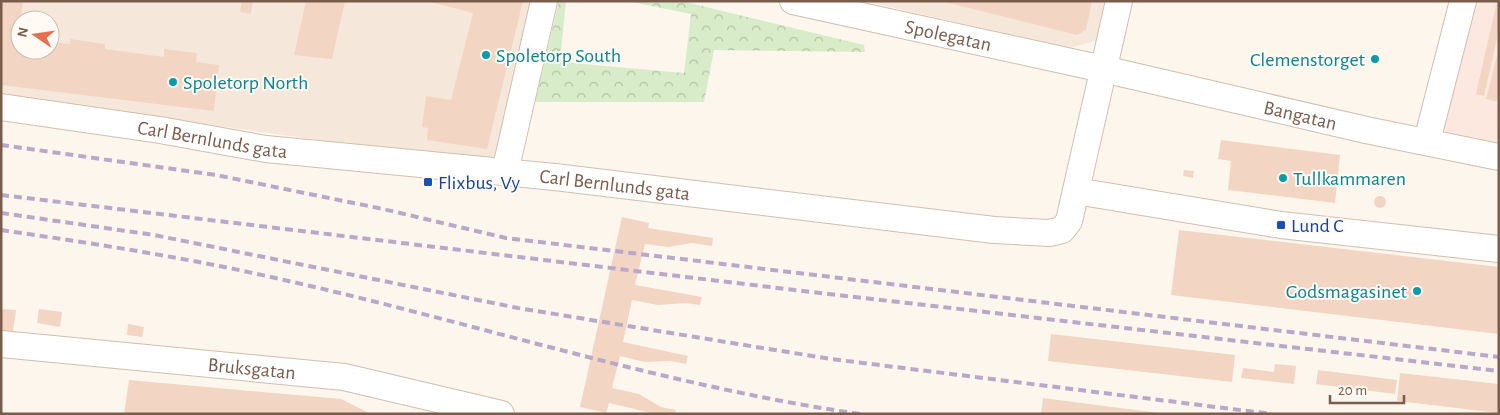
<svg xmlns="http://www.w3.org/2000/svg" width="1500" height="415" viewBox="0 0 1500 415" font-family="'Alegreya Sans',sans-serif">
	<style>
		.residential { fill: #f5e8da; fill-rule: evenodd }
		.commercial { fill: #fde8e0 }
		.forest { fill: url(#forest-crowns) }
		.building { fill: #f3d5c3 }
		.lines { fill: none; stroke-linecap: round; stroke-linejoin: round }
		.minor-casing { stroke: #d1beb0; stroke-width: 28 }
		.minor { stroke: #fff; stroke-width: 26 }
		.rail { stroke: #b9a8c9; stroke-width: 4; stroke-dasharray: 8 5; stroke-linecap: butt }
		.culture-dot { fill: #0f9aa8; stroke: #fffaf3; stroke-width: 2 }
		.transit-dot { fill: #1a4fb4; stroke: #fffaf3; stroke-width: 2 }
		.labels { text-anchor: middle; stroke-width: 4; stroke-linejoin: round; paint-order: stroke }
		.street-label { font-size: 20px; fill: #7a5c4d; stroke: #fffaf3 }
		.culture-label { font-size: 20px; fill: #0d838f; stroke: #fffaf3; text-anchor: start }
		.transit-label { font-size: 20px; fill: #164399; stroke: #fffaf3; text-anchor: start }
	</style>
	<defs>
		<pattern id="forest-crowns" width="20" height="18" patternUnits="userSpaceOnUse" patternTransform="scale(1.25)"><rect width="20" height="18" fill="#d8ecc9"/><path d="M2 6a3 3 0 1 1 6 0M12 15a3 3 0 1 1 6 0" fill="none" stroke="#b4c2a5"/></pattern>
	</defs>
	<rect width="100%" height="100%" fill="#fdf6ec"/>
	<path class="residential" d="M1,1H535L503,154L486,163L1,96ZM20,20H50V50H20Z
		M864,1H1110L1101,39L1070,48Z"/>
	<path class="commercial" d="M1463,1H1499V157L1427,141Z"/>
	<path class="forest" d="M559,1H566L560,62L684,73L691,14L627,1H681L864,45L865,52L714,50L704,102H535Z"/>
	<path class="building" d="M1,1H23L18,38L20,50H50V42L70,44V39L105,44V49L164,57V49L197,53L196,62L219,65L214,111L1,85Z
		M242,1H253L251,14L240,12Z
		M306,1H345L332,59L294,55Z
		M427,1H523L487,149L427,140L428,128L422,127L426,96L451,100L473,13Z
		M941,1H1092L1086,30L1077,35Z
		M1497,1H1499V30L1484,96L1476,94Z
		M1499,48V102L1486,99Z
		M1221,140L1340,155L1335,203L1228,190L1231,161L1218,159Z
		M1184,170L1194,171L1193,178L1183,176Z
		M1374 202a6 6 0 1 1 12 0a6 6 0 1 1-12 0Z
		M622,217L649,223L648,228L713,238L712,246L692,243L669,247L645,244L635,285L702,297L700,305L686,303L658,305L632,300L623,342L688,356L687,359L686,364L671,361L645,362L620,356L612,388L639,394L661,407L676,410L675,414H656L609,403L606,413L580,407Z
		M1179,230L1499,267V334L1171,295Z
		M1,309L16,310L13,333L1,332Z
		M39,309L62,312L60,327L37,323Z
		M128,324L144,327L142,337L127,335Z
		M1051,334L1235,355L1232,382L1048,361Z
		M1275,364L1296,366L1294,384L1241,378L1243,368L1274,372Z
		M1318,370L1397,380L1395,394L1316,384Z
		M1400,373L1499,384V413L1397,401Z
		M129,380L341,399L371,414H124Z
		M1043,398L1159,413L1158,414H1041Z"/>
	<g class="lines">
		<g class="minor-casing">
			<g id="minor">
				<path id="s1" d="M793,1L1103,69L1366,130L1499,157"/>
				<path id="s2" d="M1,107L160,130L266,149L555,177L994,230L1049,233L1062,230L1069,221L1119,1"/>
				<path d="M1427,141L1463,1"/>
				<path d="M505,172L544,1"/>
				<path d="M1076,191L1281,225L1499,249"/>
				<path id="s3" d="M1,344L344,377L501,414"/>
			</g>
		</g>
		<use href="#minor" class="minor"/>
		<path class="rail" d="M1,145L216,175L383,209L506,238L1499,357
			M1,195L803,291L1499,371
			M1,213L154,235L518,308L738,344L831,359L1272,414
			M1,230C96,244 190,258 284,280C476,323 665,386 860,414"/>
	</g>
	<g class="culture-dot">
		<circle cx="486" cy="55" r="5"/>
		<circle cx="1375" cy="59" r="5"/>
		<circle cx="173" cy="82" r="5"/>
		<circle cx="1283" cy="178" r="5"/>
		<circle cx="1417" cy="291" r="5"/>
	</g>
	<g class="transit-dot">
		<rect x="423" y="177" width="10" height="10" rx="2.5"/>
		<rect x="1276" y="220" width="10" height="10" rx="2.5"/>
	</g>
	<g class="labels">
		<g class="street-label">
			<text dy="7" stroke="none"><textPath href="#s1" startOffset="159">Spolegatan</textPath></text>
			<text dy="7" stroke="none"><textPath href="#s1" startOffset="520">Bangatan</textPath></text>
			<text dy="7" stroke="none"><textPath href="#s2" startOffset="214">Carl Bernlunds gata</textPath></text>
			<text dy="7" stroke="none"><textPath href="#s2" startOffset="619">Carl Bernlunds gata</textPath></text>
			<text dy="7" stroke="none"><textPath href="#s3" startOffset="252">Bruksgatan</textPath></text>
		</g>
		<g class="culture-label">
			<text x="496" y="62">Spoletorp South</text>
			<text x="1365" y="66" text-anchor="end">Clemenstorget</text>
			<text x="183" y="89">Spoletorp North</text>
			<text x="1293" y="185">Tullkammaren</text>
			<text x="1407" y="298" text-anchor="end">Godsmagasinet</text>
		</g>
		<g class="transit-label">
			<text x="438" y="189">Flixbus, Vy</text>
			<text x="1291" y="232">Lund C</text>
		</g>
	</g>
	<rect width="1500" height="415" fill="none" stroke="#7a5c4d" stroke-width="5"/>
	<g transform="translate(35 35) rotate(283)"><circle r="24" fill="#fffaf3" stroke="#cabbb1"/>
	<path d="M0-4L9 19L0 12L-9 19Z" fill="#e76f51"/>
	<text y="-8" font-size="14" font-weight="bold" text-anchor="middle" fill="#7a5c4d">N</text>
	</g>
	<path d="M1330 395v8h74v-8" fill="none" stroke="#7a5c4d" stroke-width="2.5"/>
	<text x="1338" y="395" font-size="15" fill="#7a5c4d" stroke="#fffaf3" stroke-width="4" paint-order="stroke">20 m</text>
</svg>
